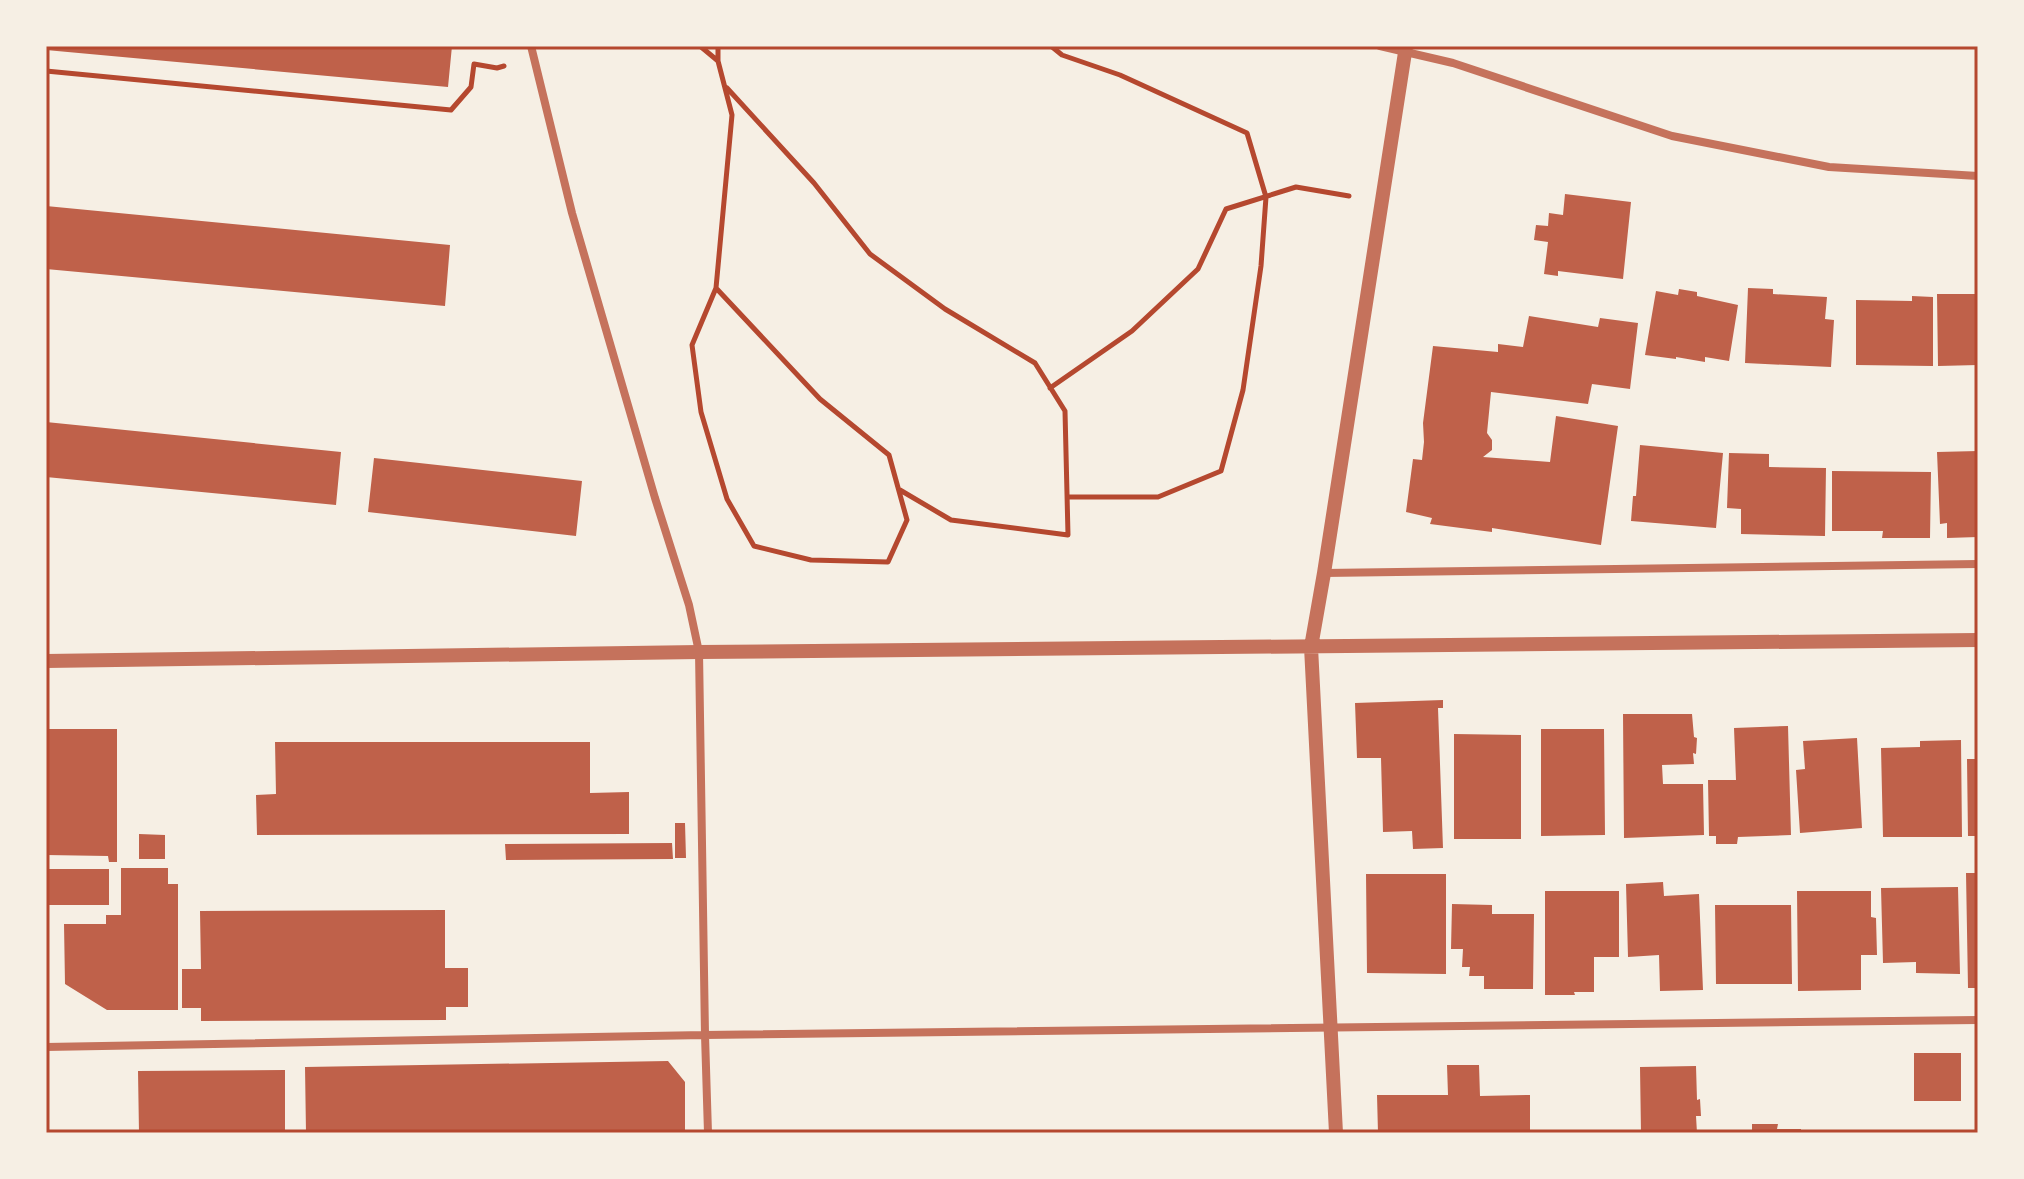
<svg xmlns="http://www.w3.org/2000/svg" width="2024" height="1179" viewBox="0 0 2024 1179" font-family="Karla,sans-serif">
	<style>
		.building { fill: #bf614a }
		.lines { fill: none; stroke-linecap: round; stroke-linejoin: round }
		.path { stroke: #b5482f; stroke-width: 5 }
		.minor { stroke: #c5725c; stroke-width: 8 }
		.tertiary { stroke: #c5725c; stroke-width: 14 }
		.neatline { fill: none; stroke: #b5482f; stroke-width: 3 }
	</style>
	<rect width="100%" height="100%" fill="#f6efe4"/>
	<path class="building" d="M46,46H452L448,87L46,50Z
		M1565,194L1631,202L1623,279L1558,271V276L1544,274L1548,242L1534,240L1536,225L1548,226L1549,213L1563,215Z
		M46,206L450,245L445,306L46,269Z
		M1748,288L1773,289V294L1827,297L1825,319L1834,320L1831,367L1745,363Z
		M1679,289L1697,292V296L1738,305L1729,361L1705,357V362L1676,357V359L1645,355L1656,291L1678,295Z
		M1937,294H1978V365L1938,366Z
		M1912,296L1933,297V366L1856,365V300L1912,301Z
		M1529,316L1598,327L1600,318L1638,323L1630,389L1592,384L1588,404L1491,392L1487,433L1492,440V450L1483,457L1550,462L1556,416L1618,426L1601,545L1492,528V532L1430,524L1432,518L1406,512L1413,459L1422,460L1424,442L1423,423L1433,346L1498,352V344L1523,347Z
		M46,422L341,452L336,505L46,477Z
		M1640,445L1723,453L1716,528L1631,521L1633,496H1636Z
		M1978,451V537L1947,538V523L1940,524L1937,452Z
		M1729,453L1769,454V467L1826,468L1825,536L1741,534V509L1727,508Z
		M374,458L582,481L576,536L368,512Z
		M1832,471L1931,472L1930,538H1882L1883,531H1832Z
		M1443,700V708H1438L1443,848L1413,849L1412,831L1383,832L1381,758H1357L1355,703Z
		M1623,714H1692L1694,737L1697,738L1696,754L1693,753L1694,764L1662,765L1663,784H1703L1704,835L1624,838Z
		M1788,726L1791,835L1738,837L1737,844H1716V836H1709L1708,780H1736L1734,728Z
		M46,729H117V862H109L108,856L46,855Z
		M1541,729H1604L1605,835L1541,836Z
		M1454,734L1521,735V839H1454Z
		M1857,738L1862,828L1800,833L1796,770L1805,769L1803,741Z
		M1961,740L1962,837H1883L1881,748L1920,747V741Z
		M275,742H590V793L629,792V834L257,835L256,795L276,794Z
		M1967,759H1978V836H1968Z
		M675,823H685L686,858H675Z
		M139,834L165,835V859H139Z
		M672,843L673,859L506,860L505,844Z
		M121,868H168V884H178V1010H107L65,984L64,924H106V915H121Z
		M46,869H109V905H46Z
		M1966,873H1978V988H1968Z
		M1366,874H1446V974L1367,973Z
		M1663,882L1664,896L1699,894L1703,990L1660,991L1659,955L1628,957L1626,884Z
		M1958,887L1960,974L1916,973V962L1883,963L1881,888Z
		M1545,891H1619V957H1594V992H1574L1575,995H1545Z
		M1797,891H1871V917L1876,918L1877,955H1861V990L1798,991Z
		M1452,904L1492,905V914H1534L1533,989H1484V976H1469L1470,967H1462L1463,949H1451Z
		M1715,905H1791L1792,984H1716Z
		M445,910V968H468V1007H446V1020L201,1021V1008H182V969H201L200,911Z
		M1914,1053H1961V1101H1914Z
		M668,1061L685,1082V1133H306L305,1067Z
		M1447,1065H1479L1480,1096L1530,1095V1133H1378L1377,1095H1448Z
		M1696,1066L1697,1100L1700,1099L1701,1116H1696L1697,1133H1641L1640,1067Z
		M285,1070V1133H139L138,1071Z
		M1752,1124H1778L1777,1129H1801V1133H1752Z"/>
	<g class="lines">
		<path class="path" d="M700,46L718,61V46
			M1051,46L1062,55L1120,75L1247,133L1266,197L1261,266L1243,390L1221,471L1158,497H1068
			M46,71L451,110L471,87L474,64L497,68L504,66
			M727,88L814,183L870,254L945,309L1035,363L1065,411L1068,535L951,520L900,490
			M716,288L820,399L889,455L907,520L888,562L811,560L754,546L727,499L701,412L692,345L716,288L732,115L718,61
			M1050,388L1132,331L1198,269L1226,209L1296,187L1349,196"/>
		<path class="minor" d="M531,46L572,213L655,498L689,605L699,652L705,1035L708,1133
			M1380,46L1453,63L1672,136L1829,167L1978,176
			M1324,573L1978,564
			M46,1047L705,1035L1978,1020"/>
		<path class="tertiary" d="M46,661L699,652L1978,640
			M1336,1133L1311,647L1324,573L1406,46"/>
	</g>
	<rect width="2024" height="1179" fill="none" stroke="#f6efe4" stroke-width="96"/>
	<rect x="48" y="48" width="1928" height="1083" class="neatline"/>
</svg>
